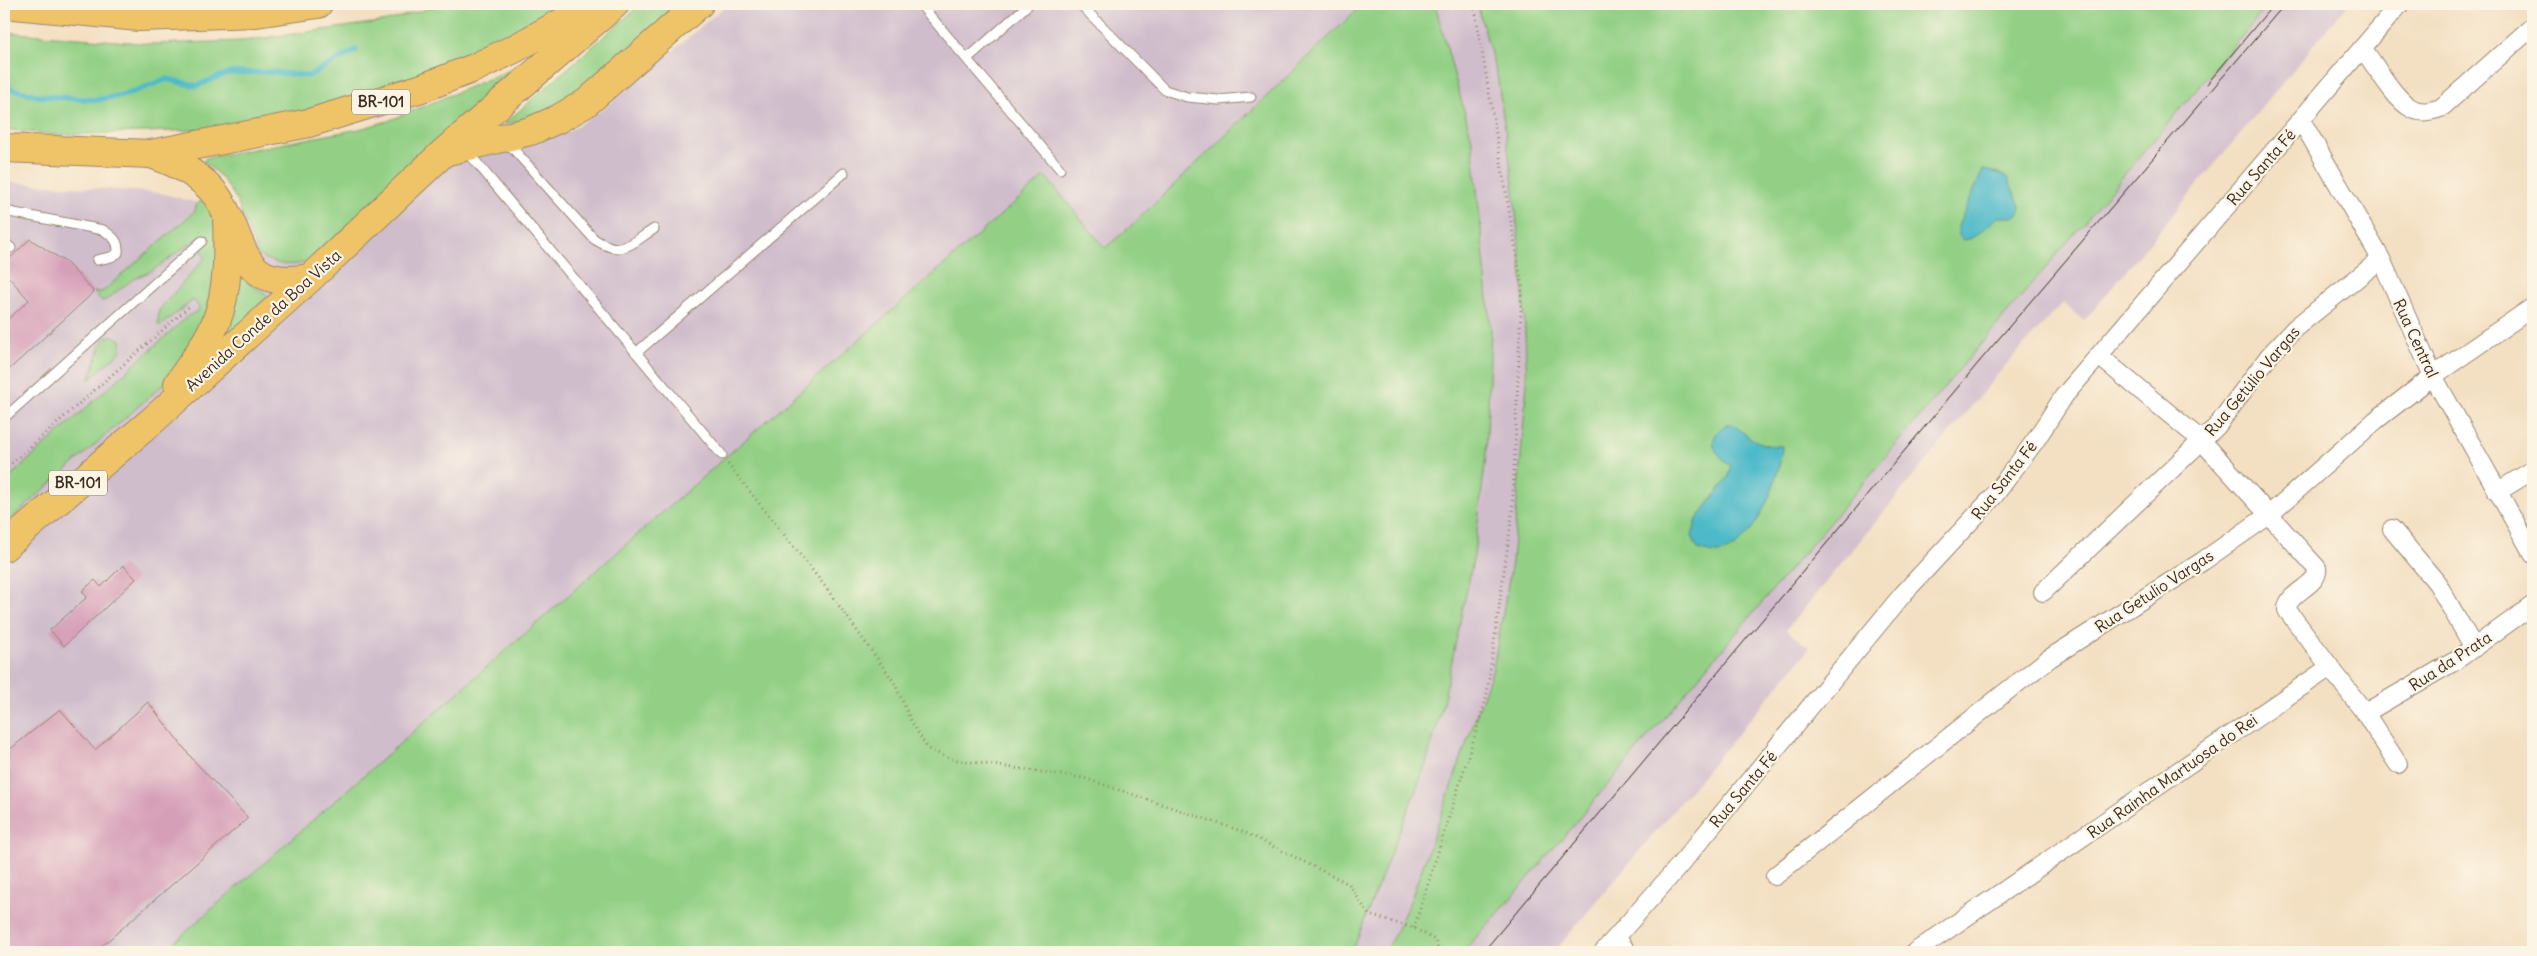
<svg xmlns="http://www.w3.org/2000/svg" width="2537" height="956" viewBox="0 0 2537 956" font-family="Delius,sans-serif">
	<style>
		.industrial { fill: #d0bdcc }
		.green { fill: #93d085; stroke: #677d52 }
		.water { fill: #4ebac9; stroke: #447274 }
		.lines { fill: none; stroke-linecap: round; stroke-linejoin: round }
		.stream { stroke: #4ebac9; stroke-width: 5.5 }
		.building { fill: #d59fb8 }
		.service-casing { stroke: #978470; stroke-width: 11 }
		.minor-casing { stroke: #978470; stroke-width: 20 }
		.primary-casing { stroke: #978470; stroke-width: 30 }
		.trunk-casing { stroke: #978470; stroke-width: 30 }
		.path { stroke: #978470; stroke-width: 3; stroke-dasharray: 1 4; stroke-linecap: butt }
		.service { stroke: #fff; stroke-width: 9 }
		.minor { stroke: #fff; stroke-width: 18 }
		.primary { stroke: #efc469; stroke-width: 28 }
		.trunk { stroke: #efc469; stroke-width: 28 }
		.tram { stroke: #3b2a1e; stroke-width: 1 }
		.labels { text-anchor: middle; stroke-width: 4.5; stroke-linejoin: round; paint-order: stroke }
		.shield { fill: #fcf5e5; stroke: #75675a; stroke-width: 1 }
		.shield-label { font-size: 15px; font-weight: bold; fill: #3b2a1e }
		.street-label { font-size: 16px; fill: #3b2a1e; stroke: #fcf5e5 }
	</style>
	<rect width="100%" height="100%" fill="#fcf5e5"/>
	<filter id="ink" filterUnits="userSpaceOnUse"><feTurbulence type="fractalNoise" baseFrequency=".02" numOctaves="2"/><feDisplacementMap in="SourceGraphic" scale="10" xChannelSelector="R" yChannelSelector="G"/><feConvolveMatrix kernelMatrix="1 2 1 2 8 2 1 2 1" color-interpolation-filters="sRGB"/></filter>
	<filter id="wash" filterUnits="userSpaceOnUse"><feTurbulence type="fractalNoise" baseFrequency=".0096" numOctaves="4" result="noise"/><feDisplacementMap in="SourceGraphic" scale="20" xChannelSelector="R" yChannelSelector="G"/><feGaussianBlur stdDeviation="1.12" result="paint"/><feColorMatrix in="noise" values="0 0 0 0 0 0 0 0 0 0 0 0 0 0 0 0 0 1.4 0 .05"/><feComposite in="paint" operator="in"/></filter>
	<g filter="url(#wash)">
		<rect width="100%" height="100%" fill="#f3dfc1"/>
		<path class="industrial" d="M728,4H1363L1129,228L1105,248L1045,176L163,952H4V182L161,193L197,203L227,215L534,144L569,131L605,108Z
			M1435,4H1477L1497,75L1513,183L1523,286L1527,384L1512,562L1493,669L1411,899L1386,952H1352L1426,764L1443,703L1474,555L1486,456L1491,329L1472,140Z
			M2269,4H2348L2084,321L2063,303L2003,368L1786,630L1810,648L1554,952H1463L1510,900Z"/>
		<path class="green" d="M443,4H579L452,68L343,104L228,129L56,135L4,129V32L153,44L242,41L387,21Z
			M641,4H682L574,96L542,119L503,125Z
			M1363,4H1435L1472,140L1491,329L1486,456L1474,555L1443,703L1426,764L1352,952H163L1045,176L1105,248L1129,228Z
			M1477,4H2269L1510,900L1463,952H1386L1411,899L1493,669L1512,562L1527,384L1523,286L1513,183L1497,75Z
			M534,60L310,261C291,267 277,265 259,256L235,197L221,177L203,161L206,158L359,129L388,121Z
			M206,200L214,216L218,259L205,322L175,374L4,525V482L188,316L198,311L199,307L193,300L161,325H158L159,310L205,258L201,247L206,241L202,235L152,271L133,279L106,300L102,301L94,292H102L195,211L197,203Z
			M240,276L270,298L223,343L239,278Z
			M111,335L121,340V351L89,380L103,340Z"/>
		<path class="water" d="M1983,170L1999,173L2008,179L2020,206L2019,214L2013,217H1998C1990,223 1957,259 1958,226Z
			M1727,424H1733C1749,438 1760,447 1782,446C1781,477 1754,550 1717,553C1712,553 1704,551 1698,549L1692,536L1697,519L1729,476L1731,466C1714,453 1704,439 1727,424Z"/>
		<g class="lines">
			<path class="stream" d="M4,87L39,96L97,100L127,94L167,79L196,86L228,73L273,72L308,76L356,50"/>
		</g>
		<g id="blocks">
			<path class="building" d="M30,239L67,263L94,292L4,374V323L29,300L4,272V264Z
				M123,565L136,579L64,646L50,630L87,597L82,591L95,580L101,587Z
				M148,702L195,762L248,818L95,952H4V754L60,709L95,750Z"/>
		</g>
	</g>
	<g filter="url(#ink)">
		<use href="#blocks" fill-opacity="0" stroke="#978470" stroke-width="1"/>
		<g class="lines">
			<g class="service-casing">
				<path id="service" d="M920,4L1060,169
					M1080,4L1165,90L1187,97L1219,100L1251,97
					M967,59L1029,4
					M507,142L594,239C622,257 629,245 654,229
					M466,150L722,455
					M4,211L103,230C112,236 119,240 118,253L111,257L97,260
					M4,242L11,248
					M636,353L844,173
					M4,418L202,241"/>
			</g>
			<g class="minor-casing">
				<path id="minor" d="M2362,48C2375,64 2394,99 2411,108C2421,114 2431,111 2441,108L2532,27
					M2301,120L2381,259L2433,376L2533,554
					M2099,356L2201,440L2317,568C2320,586 2286,592 2287,610L2330,667
					M2497,492L2533,470
					M2392,529L2437,583L2474,648
					M2043,592L2217,426L2269,356L2295,328L2381,259
					M2365,713L2455,661L2533,605
					M1775,876L2007,691L2050,658L2203,561L2269,515L2376,420L2433,376L2533,307
					M1616,937L1627,952
					M1603,952L1679,866L1903,594L1993,497L2035,441L2064,396L2400,4
					M1915,952L2330,667L2365,713L2398,764"/>
			</g>
			<g class="primary-casing">
				<path id="primary" d="M151,154C175,162 200,174 216,195C248,240 235,291 310,278
					M178,384C191,364 207,344 216,322C229,289 228,250 227,215
					M4,547L153,420L310,278L444,152L615,4"/>
			</g>
			<g class="trunk-casing">
				<path id="trunk" d="M4,4L139,17L256,13L318,4
					M4,148L151,154L309,123L422,88L474,68L514,49L595,4
					M444,152L531,131L558,119L586,103L699,4"/>
			</g>
			<path class="path" d="M728,464L824,585L894,682L912,723L928,749L951,759L1084,778L1244,832L1349,884L1369,915L1414,928L1435,940L1439,952
				M4,470L191,305
				M1414,928L1486,700L1512,515L1522,286L1474,4"/>
			<use href="#service" class="service"/>
			<use href="#minor" class="minor"/>
			<use href="#primary" class="primary"/>
			<use href="#trunk" class="trunk"/>
			<path class="tram" d="M2207,84L2274,4
				M1483,952L1990,349L2285,4"/>
		</g>
	</g>
	<g class="labels">
		<g class="shield">
			<rect x="352" y="89.5" width="58" height="25" rx="4"/>
			<rect x="49" y="470.5" width="58" height="25" rx="4"/>
		</g>
		<g class="shield-label">
			<text x="381" y="107">BR-101</text>
			<text x="78" y="488">BR-101</text>
		</g>
		<g class="street-label">
			<text transform="translate(2261 167) rotate(-49)" y="6">Rua Santa Fé</text>
			<text transform="translate(263 320) rotate(-42)" y="6">Avenida Conde da Boa Vista</text>
			<text transform="translate(2416 338) rotate(65)" y="6">Rua Central</text>
			<text transform="translate(2252 381) rotate(-50)" y="6">Rua Getúlio Vargas</text>
			<text transform="translate(2004 480) rotate(-52)" y="6">Rua Santa Fé</text>
			<text transform="translate(2154 591) rotate(-33)" y="6">Rua Getulio Vargas</text>
			<text transform="translate(2450 661) rotate(-33)" y="6">Rua da Prata</text>
			<text transform="translate(2172 776) rotate(-35)" y="6">Rua Rainha Martuosa do Rei</text>
			<text transform="translate(1743 789) rotate(-50)" y="6">Rua Santa Fé</text>
		</g>
	</g>
	<rect width="2537" height="956" fill="none" stroke="#fcf5e5" stroke-width="20"/>
</svg>
